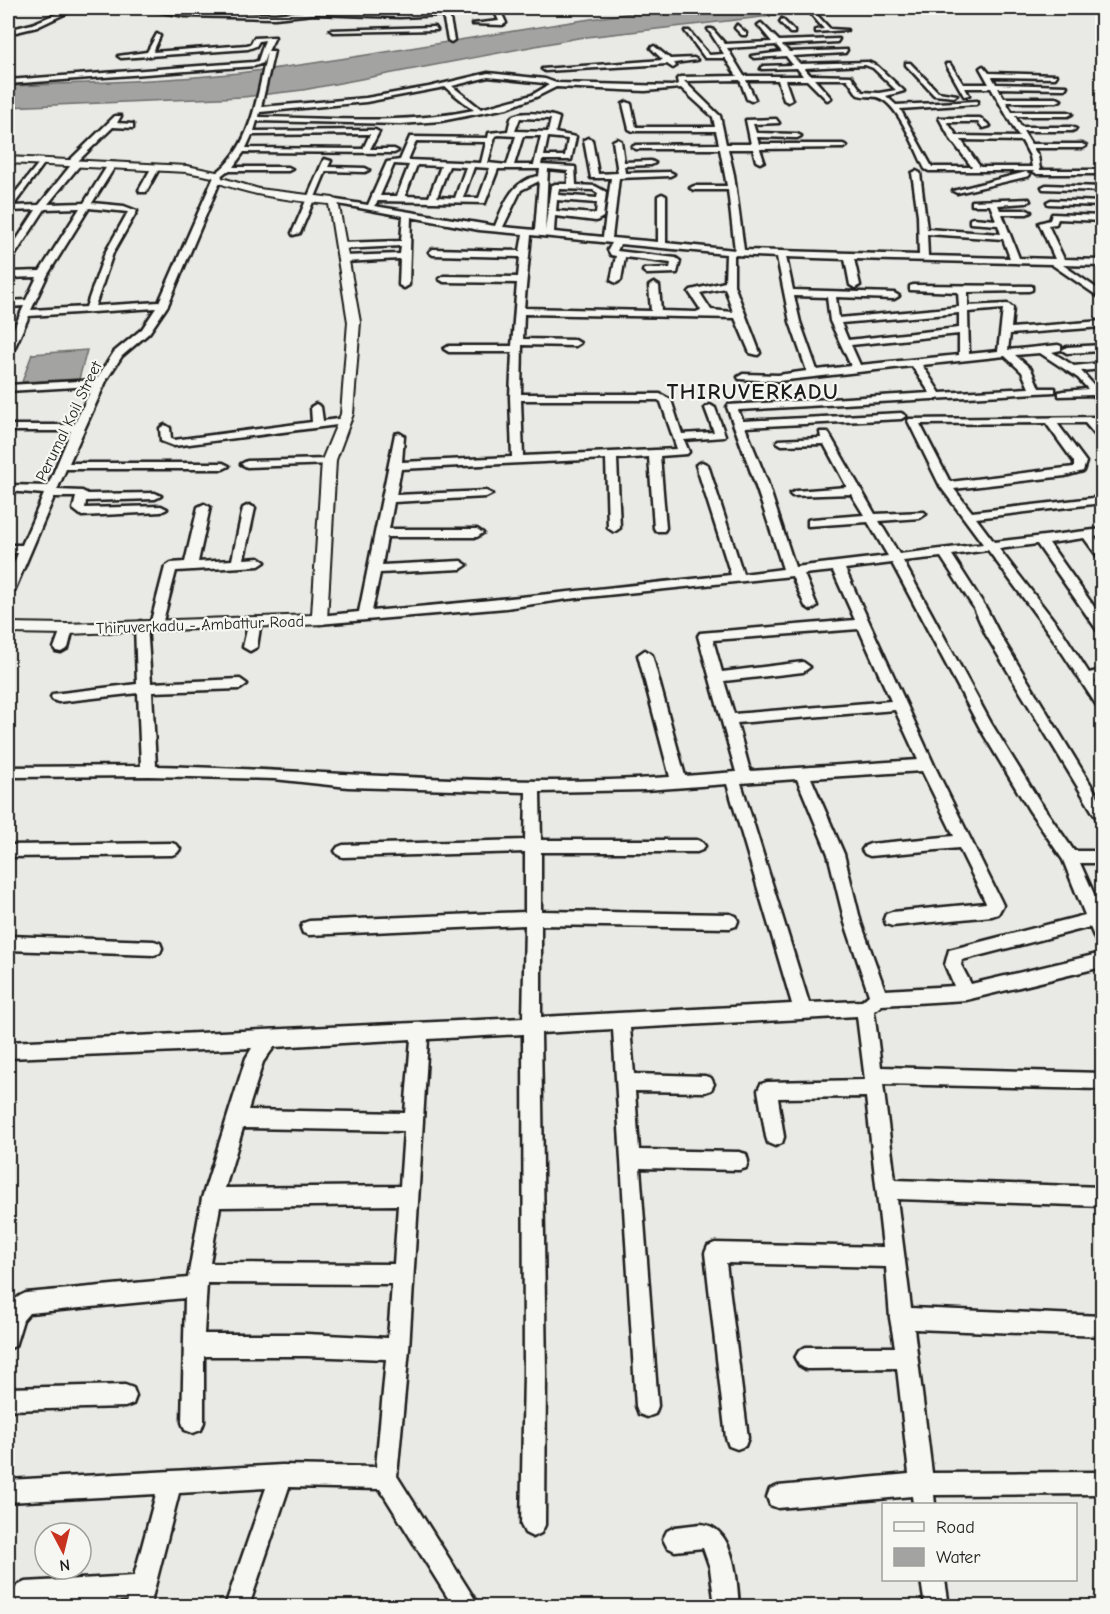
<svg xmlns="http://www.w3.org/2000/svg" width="1110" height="1614" viewBox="0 0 1110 1614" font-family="'Comic Neue',sans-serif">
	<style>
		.water { fill: #a3a3a1; stroke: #6d6d6c; stroke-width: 1.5 }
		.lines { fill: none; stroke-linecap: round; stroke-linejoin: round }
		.minor-casing { stroke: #1c1c1c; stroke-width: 5 }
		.major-casing { stroke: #1c1c1c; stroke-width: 4 }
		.minor { fill: #f6f6f2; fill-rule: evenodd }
		.major { fill: #f6f6f2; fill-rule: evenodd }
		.labels { text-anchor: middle; stroke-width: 4.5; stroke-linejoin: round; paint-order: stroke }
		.far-street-label { font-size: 16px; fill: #1c1c1c; stroke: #f6f6f2 }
		.far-district-label { font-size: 22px; font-weight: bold; letter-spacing: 1.5px; fill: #1c1c1c; stroke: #f6f6f2 }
	</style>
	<rect width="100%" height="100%" fill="#e9e9e5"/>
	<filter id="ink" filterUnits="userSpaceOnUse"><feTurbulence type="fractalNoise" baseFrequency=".0167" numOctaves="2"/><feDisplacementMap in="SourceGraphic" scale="12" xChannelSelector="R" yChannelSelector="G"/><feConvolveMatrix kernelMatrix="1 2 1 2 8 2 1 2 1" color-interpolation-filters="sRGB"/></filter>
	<g filter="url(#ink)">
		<path class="water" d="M669,8H842L578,38L303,90L243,97L8,107V86C84,83 162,81 239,73C383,56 525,26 669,8Z
			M87,350L79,379L22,382L32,354Z"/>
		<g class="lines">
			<g class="minor-casing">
				<path id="minor" d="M70,8H77L37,27L8,34V30L32,24Z
					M139,8L185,12L275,14L314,10L400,13L443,11L442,8H448L449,11L536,8L501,12L506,23L503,25L472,24L499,21L495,12L449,14L454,40L451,42L448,40L443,15L400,17L314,14L275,18L185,16Z
					M815,13L830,29L847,30L816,32V30L824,29L812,15Z
					M782,19L794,31V33H790L780,22Z
					M761,23L779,41L839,39L837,42L782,45L789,52L847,50L845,53L792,56L800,64L868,62L877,66L904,91L886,96L896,105L978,101L976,104L900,109L932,167H972L950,138L939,118H980L990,126L983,128L978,122H947L957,136L1019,137L991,88H965L969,95L964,96L946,64H950L963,84H989L980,68L983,66L989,73L1057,75L1055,78L992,77L996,84L1067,86L1065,89L998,88L1004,98H1057L1061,100L1057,102H1006L1012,112H1068L1072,114L1068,116H1015L1021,127H1072L1076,129L1072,131H1023L1031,144H1082L1086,146L1082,148H1033L1038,156L1040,170H1102V174H1037L1033,171H929L925,169C916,151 898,102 877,97C871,96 864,97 858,95L847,79H814L831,98L827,100L807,80H785L792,100L788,102L784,100L778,80H746L755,99L751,101L747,99L740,80L684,81L720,116L726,144H751L746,120L776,119L779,123L753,124L756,133L797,134L801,136L797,138L757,137L759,144H843L847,146L843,148L760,149L764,161L760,163L756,161L753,149H728L734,175L744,250L919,255L918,215L912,173L916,171L920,173L927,229L1001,234L998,225L970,223V219L973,218L996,220L990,205H972V201L1029,199L1030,201L1026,203L998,205L1000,210H1027L1031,212L1027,214H1002L1019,258L1055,259L1039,223L1050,220L1052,214L1102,216V221L1058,219L1056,224L1048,225L1064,259L1102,260V266L1063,265L1102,292V299L1051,264L854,259L860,285L855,288L850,285L845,259L786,257L793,290L894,293L899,296L894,299L836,297L839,318L959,307L958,292L910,290V286L913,285L1032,286V290L1029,291L968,292V306L1008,304L1013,308L1011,328L1102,321V327L1010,334L1008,350L1058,345L1061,346V350L1052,352L1074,366L1102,363V369L1081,371L1102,394V403L1098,402L1093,395L1059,396V392L1063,391L1088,389L1078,378L1040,353L1015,355L1031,369L1039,388H1055V392L738,410L743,421L901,413L906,416L901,419L745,427L767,481L795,567L888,556L868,522L808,526V520L812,519L864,515L851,494L792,496L790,494L796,491L847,487L824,444L782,445L777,442L778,440L821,438L820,432H828L875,514L924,512L926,514L920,518L879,521L899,554L983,544L940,486L908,421L909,419L1102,417V423H1097L1102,430V439L1098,438L1085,423H1057L1086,462L1083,471L1065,476L954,489L972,512L1102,497V503L976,518L994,542L1102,529V535L1095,537L1102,546V558L1098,557L1084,538L1049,543L1102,618V631L1097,630L1037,544L999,549L1062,631L1089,673L1102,670V680L1095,681L1102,693V708L1097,706L1052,637L988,550L952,555L986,608L1000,635L1102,803V821L1097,819L986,635L974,608L941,557L903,561L991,723L1040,802L1074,851H1102V863H1080L1102,912V943L1096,941L1090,927L962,960L961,965L971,984L1102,953V967L966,1000L882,1005L874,1011L881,1067L1102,1073V1089L883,1084L895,1180L1102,1187V1206L897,1199L911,1308L1102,1316V1336L914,1329L932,1473L1102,1472V1494L934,1495L935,1504H913L912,1496L778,1508L770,1505L767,1497L770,1489L778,1486L909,1474L897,1368L806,1369L799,1365L795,1358L799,1351L806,1347H895L890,1318L886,1267L726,1263L748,1438L745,1446L737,1449L729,1446L726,1438L705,1253L708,1246L715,1243L883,1247L866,1097L778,1098L784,1137L782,1143L775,1146L768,1143L766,1137L758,1090L761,1084L767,1082L865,1080L857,1016L630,1028L634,1074L705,1076L711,1078L714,1084L711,1090L705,1092L635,1091L639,1150L739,1152L746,1154L748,1161L746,1168L739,1170L640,1168L658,1406L655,1414L647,1417L639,1414L636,1406L613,1029L541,1033L546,1373L545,1525L541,1533L533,1537L525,1533L521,1525L524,1373L523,1034L428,1039L409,1349L397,1476L474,1598L478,1606H453L380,1489L289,1487L249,1606H225L266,1488L179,1493L150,1606H126L128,1600L25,1606L17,1602L13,1594L17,1586L25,1582L134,1576L156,1494L8,1502V1480L282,1465L376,1467L386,1359L306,1356H204V1422L201,1430L193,1433L185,1430L182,1422L185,1298L29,1313L23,1320L15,1346L8,1349C8,1326 0,1303 26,1293L188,1278L202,1198L246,1058L252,1048L8,1058V1042L523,1018L525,925L309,935L303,933L301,928L303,923L309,921L525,912V852L343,857L338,855L335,851L338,847L343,845L525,840L526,792L348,787L274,779L149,776L8,777V767L141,766L138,693L58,702L53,700L51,697L53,694L137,684L135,625L141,621L147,625L151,683L240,679L247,684L240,689L152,692L156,766C327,770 499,789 670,777L638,655L645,650L652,655L685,776L736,772L698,636L700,633L855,620L833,571L804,574L817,606L811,610L805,606L792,576L568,599L506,608L319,624L313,620L319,616L359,612L395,434L399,433L404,436L402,462L512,457L510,397L512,352H449L444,349L449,346H512L517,283L444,282L439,279L444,276L518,277L520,257L433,255L429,252L433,249L520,251L523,234L479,230L411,217L409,285L404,288L399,285L400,259L344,262L340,259L344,256L400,254L401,246L341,249L337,246L341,243L401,241L403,216L333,203H330V199L368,205L387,162L400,160L410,137L488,138L489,133L508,131C509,127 510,120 512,117C518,110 552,114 559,118L555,133L576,137L571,160H542L541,165L575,167L576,185L595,186L606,192L603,217L596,221L555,216L554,232L603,237L611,178H591L584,140L588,138L592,140L598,174L618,173L613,141L617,139L621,141L624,162L651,161L655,163L651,165L624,166L625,173L670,172L674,174L670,176L619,178L612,238L658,242V196L662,194L666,196V243L735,250L728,190H694L690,188L694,186H727L720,149H636L632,147L636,145L719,144L716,131H633L629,129L623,104L627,102L631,104L636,127H715L713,117L681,88L645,91L556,87L536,97L507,108L441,121L401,124L257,121L254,131L375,130L379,132L370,149H394L398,151L394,153L244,152L233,167H288L292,169L288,171H227L219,177L221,179L168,305L149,333L122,356L107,379L69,463H223L229,466L223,469H66L57,490L82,491L88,494L155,493L161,496L155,499L86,501L85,508L161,506L167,509L161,512L82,516L73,509L76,497H54L14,591L8,595V578L18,553H8V545H22L44,494L8,491V485L48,486L71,431H8V425H74L93,386L8,391V385L96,380L114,352L142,329L156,308L29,316L13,351L8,354V341L24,306L8,307V301L26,300L37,277L8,278V272L40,271L80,208L45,209L11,261L8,262V253L36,210L8,211V202L42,159L46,161L13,206L39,205L71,165L69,161L115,116H121L117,123L133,124V128L113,127L78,161L80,165L48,204L84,203L109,163H115L116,165L92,203L124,206L137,211L113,253L95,306L159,302L213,179L216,177L214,175C218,171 224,167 228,162C253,134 259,89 267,52L263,63L255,66L8,84V80L254,62L258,61L265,40L259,41L256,46L248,49L121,58L118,56L147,52L157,34L160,36L153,52L247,45L251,44L254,38L275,37L268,51H274L261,107L366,98L429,87L488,73L545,79L556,83L672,86L678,84L677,79L680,77L737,76L725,58H705L685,31H689L709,55L724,54L708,29H712L725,44L772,42L758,25ZM776,45L782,52L751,56L754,58L786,56L793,65L763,66L761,69L797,68L803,76H744L727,48ZM865,65L873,68L896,90L879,93L862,92L851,76L810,75L804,68ZM488,77L544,83L549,85L532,95L481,109L452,86ZM445,87L474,110C403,125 331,118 259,117L260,112L366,102ZM520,118L551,119L548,132L515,131ZM370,134L363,149L246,148L252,135ZM499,135L516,136L507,165L488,163L495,136ZM523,136H541L534,165H514ZM548,137L568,139L565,156H544ZM961,140L1022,141L1030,156L1032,167H980ZM416,141L486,142L481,163L408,160ZM394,164L409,165L397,196H380ZM417,165L441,166L429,197L405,196ZM449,166L466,167L455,198L437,197ZM474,167L490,168L479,198H463ZM498,169H540L539,176C512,180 504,204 495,226L374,206L378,201L485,203ZM548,169L568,171V184H555L551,186L545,231ZM539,181L535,230L503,227L521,190ZM559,189L593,190L598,193L597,198L558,195ZM557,200L597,203L596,214L556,211ZM89,208L128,212L105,253L86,307L31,310L48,274ZM927,234L1003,239L1010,258L928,256ZM531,235L612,243L608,250L611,255L616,256L611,280L616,283L621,280L625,257L671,263L670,268L644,269L643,271L647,274L677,273L680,261L676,258L617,251L620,244L726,254L725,282L691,290L689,292L701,310L696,312L661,311L659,286L654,283L649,286L651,311L524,308ZM734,255L777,257L790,322L807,371L778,375L743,374L738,377L739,379L778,381L912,366L930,393L728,405L727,407C747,459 766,514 783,569L743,574L708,465L702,462L696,465L731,575C611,587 492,601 372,611L380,573L461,569L467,565L461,561L382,565L387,537H477L483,533L477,529H389L394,502L486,497L492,494L486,491L396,495L401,469L606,459L608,528L614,532L620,528L617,459L649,457L654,528L656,531H664L666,528L660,456L687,454L689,452L684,440L724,437L725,435L715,408L710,405L705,408L714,432L682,434L671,400L660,394H521L522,345L575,346L580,343L575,340L523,339L524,314L735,318L750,353L758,355L760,353L734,285ZM725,288L733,312L711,310L700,293ZM794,296L827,297L830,321L851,366L817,370L800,322ZM1003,309L998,351L969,354L968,312ZM959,313V328L848,340L841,323ZM959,334V355L860,365L851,345ZM1005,356L1022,372L1029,388L940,393L922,365ZM521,400H658L661,402L677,449L523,456ZM1046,423L1074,462V467L950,482L920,424ZM892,563L981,730L1029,810L1063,860L1085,915L949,950L945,965L954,986L885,990L861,923L844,854L811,778L922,771L954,836L870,844L865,846L862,850L865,854L870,856L959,848L986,903L892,912L886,914L884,919L886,924L892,926L992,916L998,914L1003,905L934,765L845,569ZM859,629L891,701L734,714L724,681L803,672L810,667L803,662L722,672L713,640ZM895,710L918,760L750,771L737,723ZM797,779L828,854L845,923L869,995L862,1001L809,1003L741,783ZM727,784L792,1004L541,1017V925L730,928L736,926L738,921L736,916L730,914L541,911V852H697L702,850L705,846L702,842L697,840H541L540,792L646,790ZM411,1039L405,1113L248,1110L263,1062L274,1047ZM243,1128L404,1131L400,1186L225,1188ZM398,1205L394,1264L210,1263L220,1207ZM207,1283L392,1284L388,1338L306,1334H204Z
					M737,25L746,33V35H742L735,28Z
					M435,27L437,30L333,32L330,30Z
					M654,46L670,59L694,58L697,60L674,63L676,66L673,68L667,64L545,71L542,69L663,60L651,48Z
					M906,63H910L938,92L957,95L954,97L934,95L906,65Z
					M324,159L331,161L328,167L365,168L369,170L365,172L326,171L300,233L293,235L292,233Z
					M153,165L160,167L146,192H140L139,190Z
					M1026,172L1030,174L1029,176L957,193L953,191Z
					M1046,185L1102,187V191L1043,189L1042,187Z
					M1051,200L1102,202V206L1048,204L1047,202Z
					M1102,345V351L1067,353L1062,350L1067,347Z
					M316,404L321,407L323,421L345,418L350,421L345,424L174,446L161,441L160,428L165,425L170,428L171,439L174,440L312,422L311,407Z
					M329,459L333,460V464L247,467L241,464L247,461Z
					M204,504L210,507L198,562L232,560L243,508L249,505L255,508L244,559L259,558L265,562L259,566L176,571L162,625L156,629L151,628L150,625L165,567L171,563L185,562L198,507Z
					M255,617L261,621L257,647L250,651L243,647L249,621Z
					M67,625L73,629L68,648L61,652L56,651L54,648L61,629Z
					M172,843L177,845L180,849L177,853L172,855L8,857V845Z
					M8,936L154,941L160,943L162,948L160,953L154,955L8,950Z
					M125,1385L133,1388L136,1396L133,1404L125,1407L8,1410V1388Z
					M701,1524C735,1527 737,1580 739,1606H715L710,1568L703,1548L675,1551L667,1547L663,1539L667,1531L675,1527Z
					M921,1580H945L949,1606H925Z"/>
			</g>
			<g class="major-casing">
				<path id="major" d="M8,157L187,166L221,173L222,178L259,189L333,198L338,201L360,322L353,414L336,460L327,620L324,624L67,634L8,633V623L67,624L312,615L322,460L341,414L348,322L329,204C289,200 251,196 214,181L213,177L187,172L8,163Z"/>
			</g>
			<use href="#minor" class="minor"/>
			<use href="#major" class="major"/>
		</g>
	</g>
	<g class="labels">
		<g class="far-street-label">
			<text transform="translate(68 421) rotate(-64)" y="6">Perumal Koil Street</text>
			<text transform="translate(200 624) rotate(-2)" y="6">Thiruverkadu - Ambattur Road</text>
		</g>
		<g class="far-district-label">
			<text x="753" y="399">THIRUVERKADU</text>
		</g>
	</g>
	<rect width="1110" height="1614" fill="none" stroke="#f6f6f2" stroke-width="30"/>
	<rect x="15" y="15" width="1080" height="1584" fill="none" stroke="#1c1c1c" stroke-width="2" filter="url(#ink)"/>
	<rect x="882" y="1503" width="195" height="78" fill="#f6f6f2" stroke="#9f9f9c" stroke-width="1.5"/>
	<rect x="894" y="1522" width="30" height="9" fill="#f6f6f2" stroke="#9f9f9c" stroke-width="1.5"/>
	<text x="936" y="1533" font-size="18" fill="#1c1c1c">Road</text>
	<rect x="894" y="1548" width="30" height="18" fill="#a3a3a1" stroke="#9f9f9c" stroke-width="1.5"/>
	<text x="936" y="1563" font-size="18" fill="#1c1c1c">Water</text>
	<g transform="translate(63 1551) rotate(173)"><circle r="28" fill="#f6f6f2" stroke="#9f9f9c" stroke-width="1.5"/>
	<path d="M0-4.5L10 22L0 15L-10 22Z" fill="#c8321e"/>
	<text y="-9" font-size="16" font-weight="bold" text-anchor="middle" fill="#1c1c1c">N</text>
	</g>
</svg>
